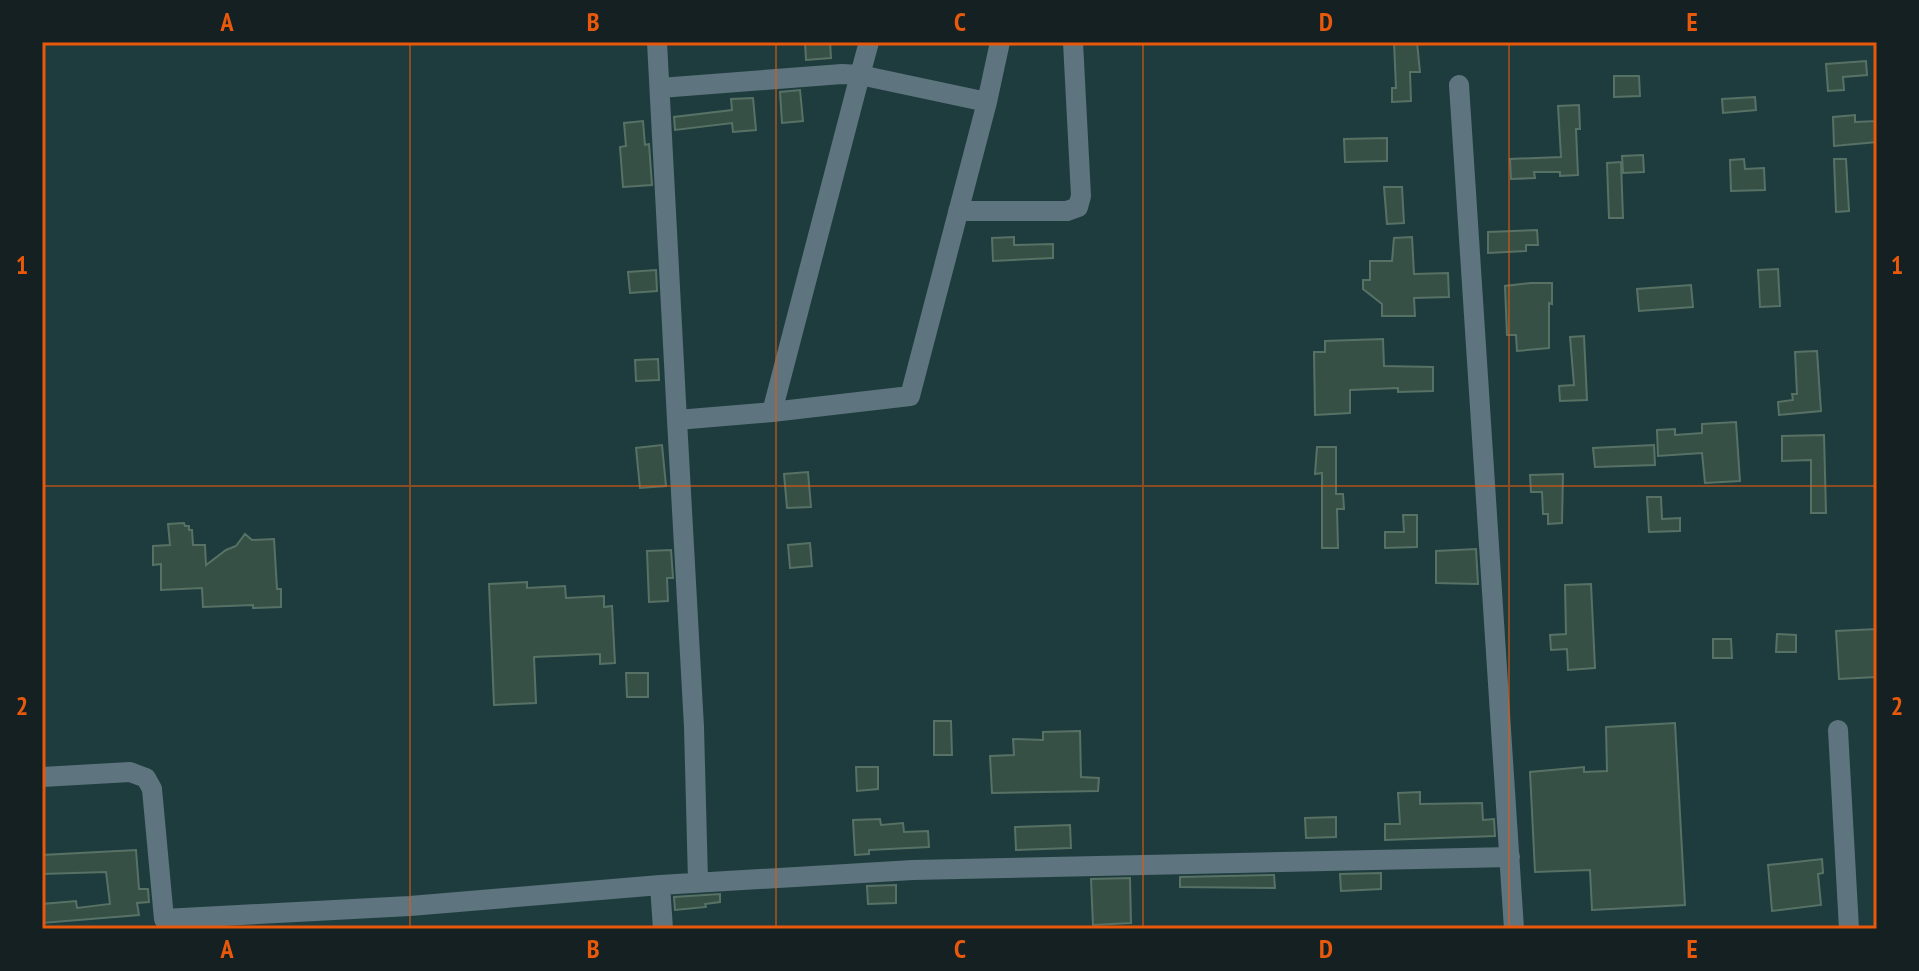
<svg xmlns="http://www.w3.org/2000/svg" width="1919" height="971" viewBox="0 0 1919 971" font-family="'PT Sans Narrow',sans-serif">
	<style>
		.building { fill: #375046; stroke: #577165; stroke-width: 2 }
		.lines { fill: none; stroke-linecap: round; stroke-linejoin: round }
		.minor { stroke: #5e747f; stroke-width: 20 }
		.grid { fill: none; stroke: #e8590c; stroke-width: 2; stroke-opacity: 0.55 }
		.neatline { fill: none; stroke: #e8590c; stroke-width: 3 }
		.grid-label { font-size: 26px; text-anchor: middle; font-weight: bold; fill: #e8590c }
	</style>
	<rect width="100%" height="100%" fill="#1e3c3d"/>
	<path class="building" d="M805,42H830L831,58L806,60Z
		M1394,42H1417L1420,72H1410L1411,101L1392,102V88H1396Z
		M1866,61L1867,75L1843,77L1844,90L1828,91L1826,64Z
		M1614,76H1639L1640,96L1614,97Z
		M800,90L803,121L782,123L780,92Z
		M1755,97L1756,110L1723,113L1722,99Z
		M753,98L756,130L733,132L732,123L675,130L674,117L732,110L731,99Z
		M1579,105L1580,129H1576L1578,175L1560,176V172H1534L1535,178L1511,179L1510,159L1561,157L1558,106Z
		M1855,115V122L1877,121V142L1834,146L1833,117Z
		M643,121L645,145L649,144L652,185L623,187L620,147L626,146L624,123Z
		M1387,138V161L1345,162L1344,139Z
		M1643,155L1644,172L1623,173L1622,156Z
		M1744,159L1745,169L1764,168L1765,190L1731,191L1730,160Z
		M1834,159H1846L1849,211L1836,212Z
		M1621,162L1623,218H1609L1607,163Z
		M1384,187H1402L1404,223L1387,224Z
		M1537,230L1538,245H1526V251L1488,253V232Z
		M1014,237V245L1053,244V258L993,261L992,238Z
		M1412,237L1414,274L1448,273L1449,297L1414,298L1415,316H1382V304L1363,289V280H1370V261H1392L1394,238Z
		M1778,269L1780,306L1760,307L1758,270Z
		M656,270L657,291L630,293L628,272Z
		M1531,283H1552V304L1549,303V348L1517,351L1516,335H1507L1505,286Z
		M1691,285L1693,307L1639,311L1637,289Z
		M1584,336L1587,400L1560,401L1559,386L1574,385L1570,337Z
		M1383,339L1384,366L1433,367V391L1398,392V388L1350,390V413L1315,415L1314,352H1325V341Z
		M1817,351L1821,411L1779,415L1778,402L1793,400L1792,394H1797L1795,352Z
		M658,359L659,380L636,381L635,360Z
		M1736,422L1740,481L1705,483L1702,453L1658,456L1657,430L1675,429V435L1702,433V424Z
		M1824,435L1826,513H1811V460L1782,461V436Z
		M662,445L666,486L640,488L636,448Z
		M1654,445L1655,465L1595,467L1593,448Z
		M1317,447H1336V494H1343L1344,509H1337L1338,548H1322V473L1315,474Z
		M808,472L811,507L787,508L784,474Z
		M1563,474L1562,523L1548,524V514H1543L1542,492H1531L1530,475Z
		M1647,497H1661L1662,519L1680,518V531L1649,532Z
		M1403,515H1417V547L1385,548V532H1404Z
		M184,523L185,526H189V530H192L193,545H205L206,565L226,550L236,546L245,534L252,540L274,539L277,589H281V607L253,608V605L203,607L202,588L161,590V564L153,565V546L170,545L168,524Z
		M810,543L812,566L790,568L788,545Z
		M1476,549L1478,584L1436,583V551Z
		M671,550L673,578H667L668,601L649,602L647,551Z
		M527,582V588L565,586L566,598L604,596V607L612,606L615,663L600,664V654L534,657L536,703L494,705L489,584Z
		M1591,584L1595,668L1568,670L1567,649L1551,650L1550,635L1566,634L1565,585Z
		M1877,629V677L1839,679L1836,631Z
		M1777,634L1796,635V652H1776Z
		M1713,639H1731L1732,658H1713Z
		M626,673H648V697H627Z
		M934,721H951L952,755H934Z
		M1675,723L1685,905L1592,910L1590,870L1535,872L1530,772L1584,767V772L1607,771L1606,727Z
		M1080,731L1081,777L1099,778L1098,791L992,793L990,756L1014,755L1013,739L1043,740V732Z
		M856,767H878V789L857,791Z
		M1420,792V804L1482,803L1483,820L1494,819L1495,836L1385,840V824H1400L1398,793Z
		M1336,817V837L1306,838L1305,818Z
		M880,819L881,825L903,823L904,832L928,831L929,847L869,850V854L855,855L853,820Z
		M1070,825L1071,848L1016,850L1015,827Z
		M136,850L139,889H148L149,902L137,903L139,915L42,923V904L76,901L77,908L110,904L106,872L42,874V855Z
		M1822,859L1823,873L1818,874L1821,905L1772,911L1768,865Z
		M1381,873V889L1341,891L1340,874Z
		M1274,875L1275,888L1180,887V877Z
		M1130,878L1131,923L1093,925L1091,879Z
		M896,885V903L868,904L867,886Z
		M720,894V902L705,904L706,907L675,910L674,897Z"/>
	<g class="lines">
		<path class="minor" d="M657,42L677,420L772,412L860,75L987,102L1000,42
			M1459,85L1514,929
			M660,88L842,74L860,75L869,42
			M958,211H1067L1078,207L1081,196L1073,42
			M772,412L910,396L987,102
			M677,420L694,727L698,881
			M1838,730L1849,929
			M42,777L130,772L146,778L152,789L164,919L410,906L660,885
			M663,929L660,885L913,870L1510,857"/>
	</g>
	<path class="grid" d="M410,42V929M776,42V929M1143,42V929M1509,42V929M42,486H1877"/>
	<rect width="1919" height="971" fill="none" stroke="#142021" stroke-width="88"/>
	<rect x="44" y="44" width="1831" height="883" class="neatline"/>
	<g class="grid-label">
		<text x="227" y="31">A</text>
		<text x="593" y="31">B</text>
		<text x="960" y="31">C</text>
		<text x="1326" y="31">D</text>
		<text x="1692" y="31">E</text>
		<text x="22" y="274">1</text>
		<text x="1897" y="274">1</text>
		<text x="22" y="715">2</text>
		<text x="1897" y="715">2</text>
		<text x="227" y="958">A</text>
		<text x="593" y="958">B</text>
		<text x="960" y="958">C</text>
		<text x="1326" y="958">D</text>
		<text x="1692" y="958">E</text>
	</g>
</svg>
